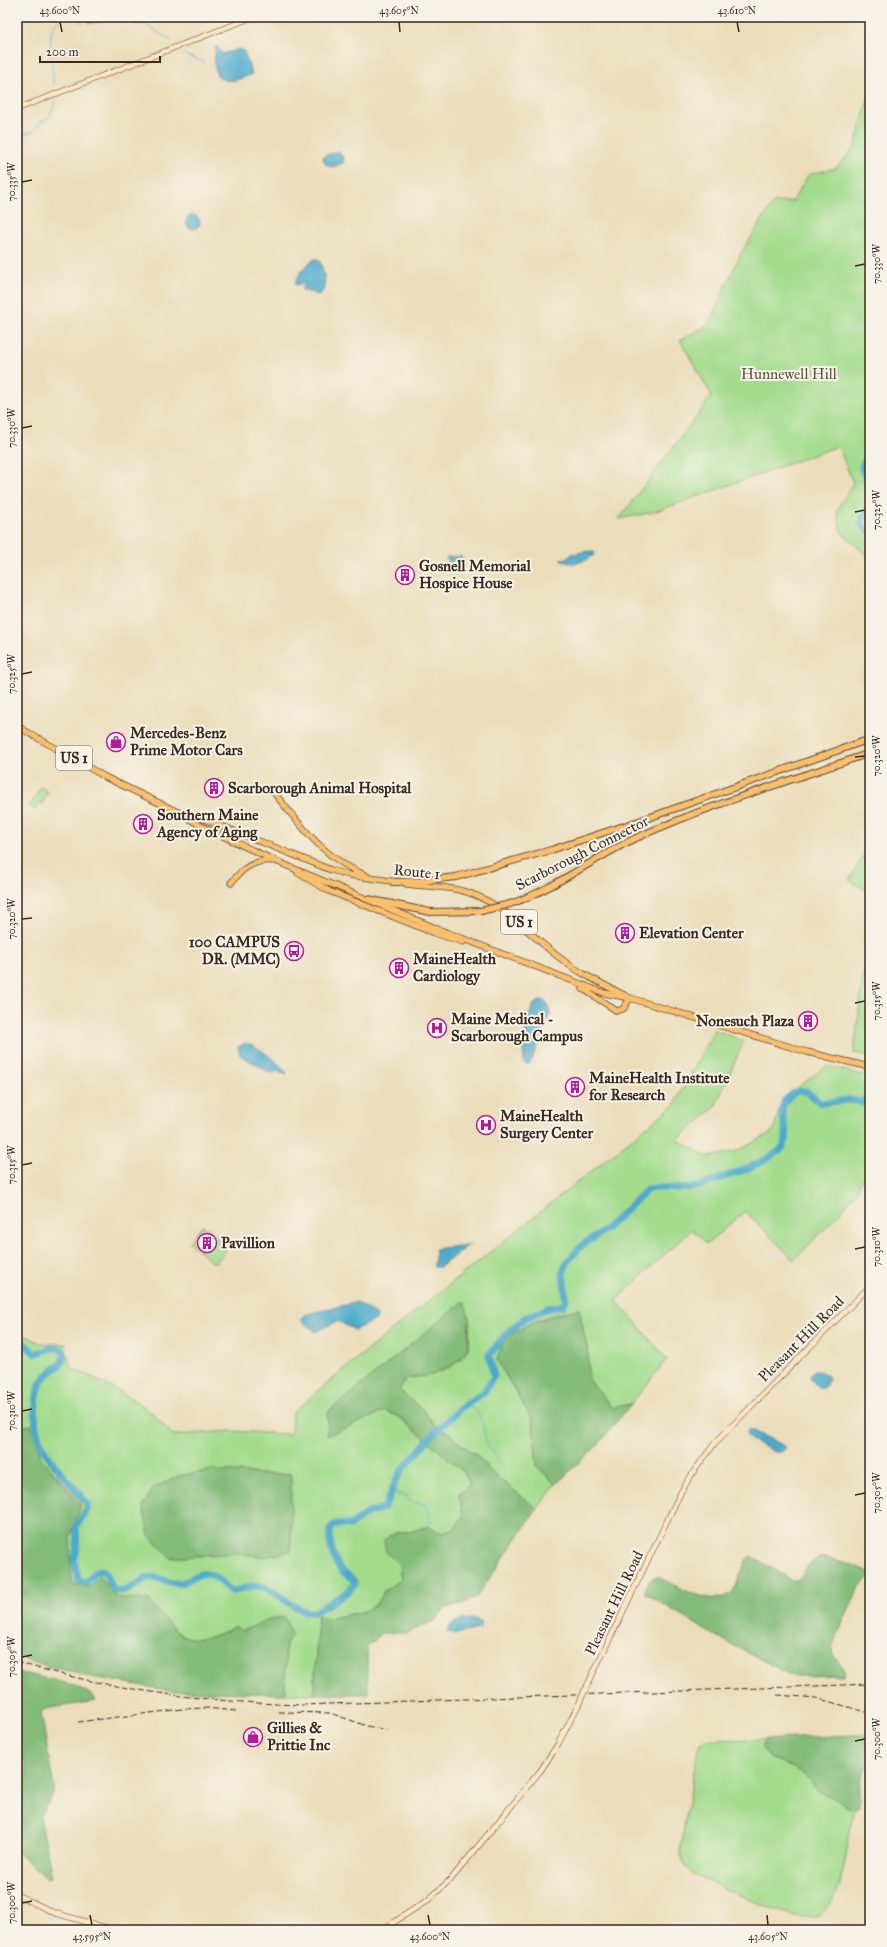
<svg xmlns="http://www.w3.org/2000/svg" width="887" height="1947" viewBox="0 0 887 1947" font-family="'IM FELL Great Primer',serif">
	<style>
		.green { fill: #a4dc8e; stroke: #708356; fill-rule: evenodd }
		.forest { fill: #83bc79; stroke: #5f734c }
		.water { fill: #4ba9ca; stroke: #436a74 }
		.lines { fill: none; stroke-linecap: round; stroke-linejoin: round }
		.stream { stroke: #4ba9ca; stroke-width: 1 }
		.river { stroke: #4ba9ca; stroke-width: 7 }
		.secondary-casing { stroke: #554535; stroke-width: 6 }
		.primary-casing { stroke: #554535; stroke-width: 7 }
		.highway-casing { stroke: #554535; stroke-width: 8 }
		.secondary { stroke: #fde5c5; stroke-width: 5 }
		.primary { stroke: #f9bf6d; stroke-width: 5.5 }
		.highway { stroke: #f9bf6d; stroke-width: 6 }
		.rail { stroke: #3b2a1e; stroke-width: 1; stroke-dasharray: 6 3; stroke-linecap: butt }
		.secondary-bridge-casing { stroke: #554535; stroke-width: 6; stroke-linecap: butt }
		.highway-bridge-casing { stroke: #554535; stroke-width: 8; stroke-linecap: butt }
		.secondary-bridge { stroke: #fde5c5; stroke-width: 5 }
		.highway-bridge { stroke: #f9bf6d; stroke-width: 6 }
		.ticks { fill: none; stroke: #3b2a1e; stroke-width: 1.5 }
		.labels { text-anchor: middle; stroke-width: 4; stroke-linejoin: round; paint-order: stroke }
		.shield { fill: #f7f3e8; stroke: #73665b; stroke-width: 1 }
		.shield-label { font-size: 14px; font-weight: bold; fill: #3b2a1e }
		.park-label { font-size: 15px; fill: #55563a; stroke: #f7f3e8 }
		.poi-label { font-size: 15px; font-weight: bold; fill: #3b2a1e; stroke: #f7f3e8; text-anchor: start }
		.street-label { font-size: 15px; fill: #3b2a1e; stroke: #f7f3e8 }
		.neatline { fill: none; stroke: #3b2a1e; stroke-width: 1.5 }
		.ticks-label { font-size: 10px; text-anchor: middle; fill: #3b2a1e }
	</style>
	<rect width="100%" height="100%" fill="#f7f3e8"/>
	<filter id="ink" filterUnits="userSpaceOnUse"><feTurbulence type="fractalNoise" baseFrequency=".025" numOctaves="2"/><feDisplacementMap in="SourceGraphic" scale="8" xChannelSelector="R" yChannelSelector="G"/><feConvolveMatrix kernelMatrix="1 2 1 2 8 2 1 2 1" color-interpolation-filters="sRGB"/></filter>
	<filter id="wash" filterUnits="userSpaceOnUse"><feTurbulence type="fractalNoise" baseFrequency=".012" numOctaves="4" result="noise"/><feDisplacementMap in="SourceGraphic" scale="16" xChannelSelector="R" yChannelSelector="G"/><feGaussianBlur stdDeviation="0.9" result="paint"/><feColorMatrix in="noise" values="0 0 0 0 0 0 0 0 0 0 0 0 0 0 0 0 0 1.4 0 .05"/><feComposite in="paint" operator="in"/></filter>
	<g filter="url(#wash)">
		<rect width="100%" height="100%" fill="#ebddba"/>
		<path class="green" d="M870,91V459C849,469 867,480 870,491C872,497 870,505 870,511L861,514L859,523L865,532L870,535V558L841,532L837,511L853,483L838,446L654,512L619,519L712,396L680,340L708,325L741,253L773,203L793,201L808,175L836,168L855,147Z
			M41,787L48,792L42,804L39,803L35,810L30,806Z
			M870,845V892L849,880Z
			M870,954V1056L854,1053L864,969Z
			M714,1030L744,1041L715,1107L677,1140L708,1157L738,1151L771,1133L774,1129L782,1099L827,1066L870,1077V1163L857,1190L839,1214L794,1260L745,1211L707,1244L692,1229L616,1300L667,1359L631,1404L612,1408L588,1378V1352L579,1309C560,1313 528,1319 515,1334C508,1341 502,1351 497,1360L533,1421L537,1466L556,1484L537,1509L489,1470L477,1455L463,1446L450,1433L441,1430L434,1424L423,1410L399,1390L406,1379C428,1376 458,1371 468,1348C471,1340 469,1325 469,1317L379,1371L328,1412L362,1420L385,1411L399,1417L415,1430L465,1473L470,1486L459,1493L463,1517L453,1530L441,1533L428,1526L414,1531L395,1533L386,1552L399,1565L401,1580L384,1591L375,1606L362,1612L331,1618L318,1616L314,1694H285L286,1644L261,1623L242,1631L235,1627C191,1648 181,1642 152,1604L71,1595C71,1576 68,1556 70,1537C72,1525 81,1514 80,1501L41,1458L39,1447L27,1426L17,1428V1331L40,1343L65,1344L71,1368C99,1380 127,1394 151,1412C159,1419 166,1428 173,1435L231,1431L289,1434L291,1432L292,1413L354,1361L674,1105ZM212,1470L263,1474H291L264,1557L236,1553L171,1558L153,1488L179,1476Z
			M203,1225C215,1233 222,1239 225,1252L216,1262H212L189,1242Z
			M707,1739L766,1740L762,1748L770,1758L794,1767L805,1775L818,1791L839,1800L848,1807L854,1809C849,1833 847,1858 840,1881C837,1891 830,1909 820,1915C800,1928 716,1884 693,1874C684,1866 682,1861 680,1849L697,1755C699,1748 700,1741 707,1739Z"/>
		<path class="forest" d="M464,1301L469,1317L468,1347L457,1362L432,1375L406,1379L399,1390L423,1410L434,1424L441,1430L450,1433L462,1446L477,1455L489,1470L537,1509L475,1599L444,1609L436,1620L407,1633H381L367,1647L368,1694H314L318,1615L331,1618L362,1612L375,1606L384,1591L401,1580L399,1565L386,1552L384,1540L395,1533L414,1531L428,1526L441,1533L453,1530L463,1516L459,1493L470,1486L465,1473L415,1430L399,1417L385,1411L327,1436L328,1412Z
			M579,1309L588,1352V1378L612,1408L631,1404L597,1446L556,1484L537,1466L533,1421L497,1360C498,1355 499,1349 502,1345C513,1325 559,1314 579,1309Z
			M31,1425L37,1441L41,1458L81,1505L70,1537L71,1571V1580L75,1584L89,1587L100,1576L116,1597L150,1601C179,1640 189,1649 235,1627L243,1631L269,1619L285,1617L292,1635L286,1644L285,1694L172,1691L86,1676L17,1658V1428Z
			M212,1470L263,1474H291V1551L264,1557L236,1553L171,1558L149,1536L143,1507L153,1488L179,1476Z
			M751,1556L792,1580H798L810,1563L821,1557L855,1566L869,1572V1578L859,1586L832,1647C832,1659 839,1661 845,1670L844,1675L792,1676L712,1634L645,1593V1590L650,1580L658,1577C676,1585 716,1611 733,1591C737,1586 740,1575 743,1568C746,1563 745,1558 751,1556Z
			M17,1672C36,1677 87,1683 96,1701L45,1709L41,1712L54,1788V1792L40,1816L52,1877L46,1878L17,1852V1786L22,1783L27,1774L17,1737Z
			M870,1734V1756L860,1783V1802L858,1807L854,1809L848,1807L839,1800L818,1791L805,1775L794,1767L770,1758L762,1748L766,1740L776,1739Z"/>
		<path class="water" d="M114,17H143L145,24C135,27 128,19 119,20C109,20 100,23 89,23L88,21Z
			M217,46L222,54L239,49L244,51L252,74C241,79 218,88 215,69C213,62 216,55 215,47Z
			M339,151L344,159L343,163L332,167L326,165L323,159L324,156Z
			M186 222a7 7 0 1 1 14 0a7 7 0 1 1-14 0Z
			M314,259H318C324,267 329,289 319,295L302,290V287L306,283L296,285L295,283L301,271Z
			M588,551L594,552V555C584,562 571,567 560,559L567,558L573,554Z
			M461,556L465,560L460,564L450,563L446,559L447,557Z
			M543,1000L548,1004L550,1013L531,1062L529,1064H525C520,1058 528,1013 533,1006C535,1002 539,1001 543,1000Z
			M245,1043C255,1043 284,1066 287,1074L278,1071L270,1073L240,1055L238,1047Z
			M470,1244L440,1267H434L435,1249Z
			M357,1302L375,1314L377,1316L376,1320L354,1330L338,1321L316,1332L301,1320L302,1317L307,1314Z
			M815,1371H820L829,1377L828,1381L824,1388H819L811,1380L810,1375Z
			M749,1429L785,1446V1449L781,1452H775L751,1440L746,1434Z
			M476,1619L482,1623L480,1629L455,1634L447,1631C450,1621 467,1618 476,1619Z"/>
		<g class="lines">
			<path class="stream" d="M145,24L171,41
				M183,54L204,62
				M53,84C55,67 39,20 68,17C73,17 78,21 83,22
				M17,139L27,133L32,132L41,122L49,117L56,101
				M467,1404C486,1416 482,1429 488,1448H490L502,1466
				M391,1491L408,1497L410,1502L427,1505L431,1524"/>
			<path class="river" d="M870,461L864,462L862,468L870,488
				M870,515H865L862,523L866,529L870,532
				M17,1341L25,1344L35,1354L51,1348L60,1349L64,1353C66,1365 50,1370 44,1378C38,1385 37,1395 36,1404C29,1451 64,1471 87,1504V1510L76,1527L77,1548L74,1561L78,1579L84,1583C92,1581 93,1570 102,1570L106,1574L113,1589C126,1597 137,1582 147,1578C158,1575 170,1585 181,1583C190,1581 197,1572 207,1574C218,1575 223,1586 232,1591C243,1591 252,1583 263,1587C280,1592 296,1614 315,1612L349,1591L355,1584C353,1576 346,1576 341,1570C333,1560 327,1539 331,1527L337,1524L350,1525L368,1513L384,1508L389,1498L395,1482L402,1470L435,1432L461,1408L484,1392L494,1376L489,1355L507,1333L525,1318L548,1308L564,1305L566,1299L563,1272L568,1261L582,1245L605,1230L647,1190C661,1185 674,1190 689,1188C701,1187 710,1182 721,1178C742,1171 761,1164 779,1151C799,1135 769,1113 790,1096C795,1091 799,1090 806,1091L821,1103L848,1100L863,1102L870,1093"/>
		</g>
	</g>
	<g filter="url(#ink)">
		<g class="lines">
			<g class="secondary-casing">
				<path id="secondary" d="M17,109L253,17
					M585,1690L681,1492L694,1471L715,1443L870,1286
					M17,1895L55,1913L114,1930
					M382,1930L428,1900L452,1878L541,1770L558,1744L579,1704"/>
			</g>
			<g class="primary-casing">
				<path id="primary" d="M17,726L107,778L180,813L201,826L278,862L438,929L604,993L630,998L807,1052L870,1067
					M275,794C304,829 323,858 367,876
					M180,813L199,817L331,870L349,875L398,882
					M298,873L329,891L434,933L463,942
					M231,883C242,869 254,859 273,861
					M406,884C428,887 451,886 472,894C508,907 530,936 560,958C580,974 603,984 626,996
					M583,989L617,1011L623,1009L630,998"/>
			</g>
			<g class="highway-casing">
				<path id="highway" d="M393,882L421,881L456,877L551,850L648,818L870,739
					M368,899L430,912L481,911
					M510,904C555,889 593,858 636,838C711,804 792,780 870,753"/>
			</g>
			<use href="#secondary" class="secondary"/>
			<use href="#primary" class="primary"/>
			<use href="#highway" class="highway"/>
			<path class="rail" d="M17,1662C110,1690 205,1702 302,1705L870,1684
				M777,1695L816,1698L870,1713
				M279,1712L330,1713L367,1726L387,1730
				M78,1722L182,1709L206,1708L236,1711"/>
			<g class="secondary-bridge-casing">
				<path id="secondary-bridge" d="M579,1704L585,1690"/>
			</g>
			<g class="highway-bridge-casing">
				<path id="highway-bridge" d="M481,911L510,904"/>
			</g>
			<use href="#secondary-bridge" class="secondary-bridge"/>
			<use href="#highway-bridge" class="highway-bridge"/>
		</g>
	</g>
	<path class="ticks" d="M60,22L62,32M399,22L400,32M737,22L739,32M22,182L32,180M855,266L865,264M22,428L32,426M855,512L865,510M22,674L32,672M855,757L865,756M22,919L32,918M855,1003L865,1001M22,1165L32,1163M855,1249L865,1247M22,1411L32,1409M855,1495L865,1493M22,1657L32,1655M855,1741L865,1739M22,1903L32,1901M90,1915L92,1925M428,1915L430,1925M767,1915L768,1925"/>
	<defs>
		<g id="building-ring" transform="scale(1)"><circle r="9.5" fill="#f7f3e8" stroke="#b5179e" stroke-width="1.5"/><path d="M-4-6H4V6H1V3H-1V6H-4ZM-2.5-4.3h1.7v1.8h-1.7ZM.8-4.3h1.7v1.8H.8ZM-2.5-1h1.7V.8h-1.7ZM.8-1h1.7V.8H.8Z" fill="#b5179e"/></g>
		<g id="shop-ring" transform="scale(1)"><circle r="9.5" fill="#f7f3e8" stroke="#b5179e" stroke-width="1.5"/><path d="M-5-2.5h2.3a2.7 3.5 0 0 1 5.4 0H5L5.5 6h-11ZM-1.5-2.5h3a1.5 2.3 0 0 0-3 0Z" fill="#b5179e"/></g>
		<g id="bus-ring" transform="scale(1)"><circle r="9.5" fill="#f7f3e8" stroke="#b5179e" stroke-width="1.5"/><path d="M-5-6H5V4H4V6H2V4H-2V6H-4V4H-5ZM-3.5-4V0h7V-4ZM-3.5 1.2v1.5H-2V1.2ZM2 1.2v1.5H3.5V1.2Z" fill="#b5179e"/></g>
		<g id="hospital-ring" transform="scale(1)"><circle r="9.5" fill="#f7f3e8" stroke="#b5179e" stroke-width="1.5"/><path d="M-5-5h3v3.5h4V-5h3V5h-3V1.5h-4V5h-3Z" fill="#b5179e"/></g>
	</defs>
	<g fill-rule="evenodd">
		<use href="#building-ring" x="405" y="575"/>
		<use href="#shop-ring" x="116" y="742"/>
		<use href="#building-ring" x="214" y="788"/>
		<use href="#building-ring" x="143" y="824"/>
		<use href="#building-ring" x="625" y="933"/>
		<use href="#bus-ring" x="294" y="951"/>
		<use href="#building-ring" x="399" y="968"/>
		<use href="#building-ring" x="808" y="1021"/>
		<use href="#hospital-ring" x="437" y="1028"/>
		<use href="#building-ring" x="575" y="1087"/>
		<use href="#hospital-ring" x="486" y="1125"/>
		<use href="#building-ring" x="207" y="1243"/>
		<use href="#shop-ring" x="253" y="1737"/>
	</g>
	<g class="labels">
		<g class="shield">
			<rect x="56" y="746" width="36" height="24" rx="3"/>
			<rect x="501" y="910" width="36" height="24" rx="3"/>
		</g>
		<g class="shield-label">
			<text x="74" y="763">US 1</text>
			<text x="519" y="927">US 1</text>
		</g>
		<g class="park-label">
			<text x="789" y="379">Hunnewell Hill</text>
		</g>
		<g class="poi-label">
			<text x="419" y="571">Gosnell Memorial<tspan x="419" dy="17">Hospice House</tspan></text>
			<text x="130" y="738">Mercedes-Benz<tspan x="130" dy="17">Prime Motor Cars</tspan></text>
			<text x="228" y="793">Scarborough Animal Hospital</text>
			<text x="157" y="820">Southern Maine<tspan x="157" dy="17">Agency of Aging</tspan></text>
			<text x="639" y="938">Elevation Center</text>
			<text x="280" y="947" text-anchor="end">100 CAMPUS<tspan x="280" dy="17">DR. (MMC)</tspan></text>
			<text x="413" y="964">MaineHealth<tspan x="413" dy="17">Cardiology</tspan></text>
			<text x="451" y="1024">Maine Medical -<tspan x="451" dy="17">Scarborough Campus</tspan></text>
			<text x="794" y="1026" text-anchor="end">Nonesuch Plaza</text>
			<text x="589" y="1083">MaineHealth Institute<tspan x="589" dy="17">for Research</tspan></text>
			<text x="500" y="1121">MaineHealth<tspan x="500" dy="17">Surgery Center</tspan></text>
			<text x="221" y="1248">Pavillion</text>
			<text x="267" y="1733">Gillies &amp;<tspan x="267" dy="17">Prittie Inc</tspan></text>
		</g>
		<g class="street-label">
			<text transform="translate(582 853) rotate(-27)" y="5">Scarborough Connector</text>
			<text transform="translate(417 872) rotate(6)" y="5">Route 1</text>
			<text transform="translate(801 1339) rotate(-45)" y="5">Pleasant Hill Road</text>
			<text transform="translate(614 1603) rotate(-64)" y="5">Pleasant Hill Road</text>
		</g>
	</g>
	<rect width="887" height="1947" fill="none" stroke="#f7f3e8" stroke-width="44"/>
	<path d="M40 56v6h120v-6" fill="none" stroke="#3b2a1e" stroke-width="2"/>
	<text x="46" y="56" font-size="12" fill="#3b2a1e" stroke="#f7f3e8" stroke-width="3" paint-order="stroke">200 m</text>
	<rect x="22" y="22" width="843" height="1903" class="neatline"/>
	<g class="ticks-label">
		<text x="60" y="14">43.600°N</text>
		<text x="399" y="14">43.605°N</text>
		<text x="737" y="14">43.610°N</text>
		<text transform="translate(11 182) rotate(-90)" y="4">70.335°W</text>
		<text transform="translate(876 264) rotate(-90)" y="4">70.330°W</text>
		<text transform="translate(11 428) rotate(-90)" y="4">70.330°W</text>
		<text transform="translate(876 510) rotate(-90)" y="4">70.325°W</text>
		<text transform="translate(11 674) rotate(-90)" y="4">70.325°W</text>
		<text transform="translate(876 756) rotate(-90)" y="4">70.320°W</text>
		<text transform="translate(11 919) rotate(-90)" y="4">70.320°W</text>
		<text transform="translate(876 1001) rotate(-90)" y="4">70.315°W</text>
		<text transform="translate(11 1165) rotate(-90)" y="4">70.315°W</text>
		<text transform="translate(876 1247) rotate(-90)" y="4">70.310°W</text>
		<text transform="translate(11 1411) rotate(-90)" y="4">70.310°W</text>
		<text transform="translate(876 1493) rotate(-90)" y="4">70.305°W</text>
		<text transform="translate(11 1657) rotate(-90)" y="4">70.305°W</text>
		<text transform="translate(876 1739) rotate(-90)" y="4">70.300°W</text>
		<text transform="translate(11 1903) rotate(-90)" y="4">70.300°W</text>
		<text x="92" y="1940">43.595°N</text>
		<text x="430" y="1940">43.600°N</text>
		<text x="768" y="1940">43.605°N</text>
	</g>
</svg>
